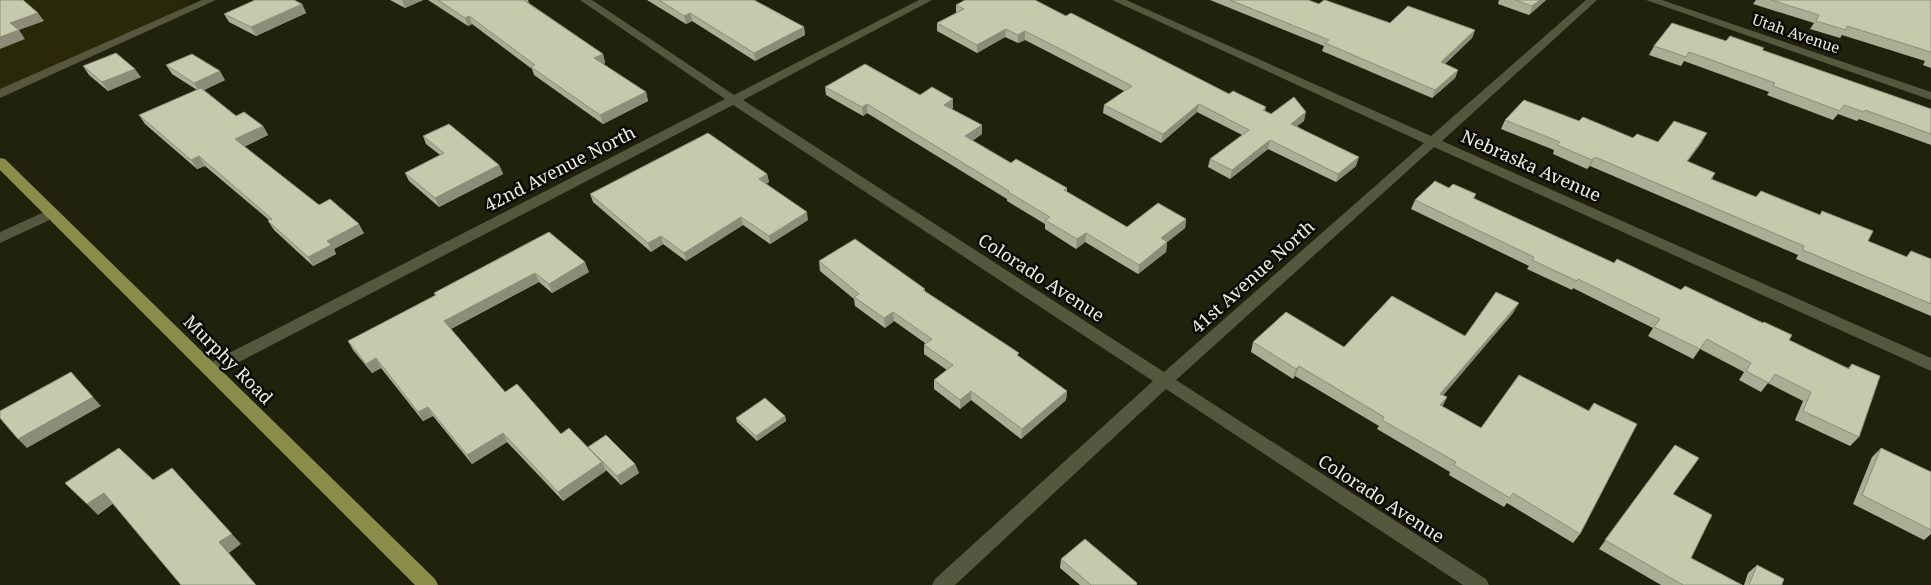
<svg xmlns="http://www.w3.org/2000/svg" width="1931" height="585" viewBox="0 0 1931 585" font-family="'Noto Serif',serif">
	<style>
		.built { fill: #29290a }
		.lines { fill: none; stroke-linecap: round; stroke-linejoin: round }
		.minor { fill: #56573f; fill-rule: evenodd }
		.major { fill: #8a8c4a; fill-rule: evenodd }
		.wall { fill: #abad95 }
		.shaded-wall { fill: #8b8d79 }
		.building { fill: #c7c9ad; stroke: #8b8d79 }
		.labels { text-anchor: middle; stroke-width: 5; stroke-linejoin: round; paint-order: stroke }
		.far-street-label { font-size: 15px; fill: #edeee0; stroke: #0a0b03 }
		.street-label { font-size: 18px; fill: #edeee0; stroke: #0a0b03 }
	</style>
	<rect width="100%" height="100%" fill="#21220b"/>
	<path class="built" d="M0,0H180L194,8L0,94Z"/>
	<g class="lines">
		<path class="minor" d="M202,0H216L0,98V89Z
			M580,0H592L734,95L919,0H932L743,100L1164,372L1424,143L1112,0H1126L1431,136L1586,0H1597L1442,141L1931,358V371L1434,147L1176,380L1486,579L1489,585H1463L1166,389L955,585H932L935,579L1153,381L733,105L216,374L210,376L204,374L202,370L204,366L725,99Z
			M1646,0H1662L1931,92V100Z
			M51,209L58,214L56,217L0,243V232Z"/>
		<path class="major" d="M0,158L5,159L435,579L438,585H415L0,170Z"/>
	</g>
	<path class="wall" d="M390,0H423L405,8Z
		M428,0H528L529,3L603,54L605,63L603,64L646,92L648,101L603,124L534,75L532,69L472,24L468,26Z
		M647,0H754L804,27L805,35L755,61L692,21L686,24Z
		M1210,0H1308L1319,4L1390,23L1475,30L1472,38L1445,64L1458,70L1455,78L1432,98L1322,51L1324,46Z
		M1499,0H1546L1529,15L1498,4Z
		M1756,0H1931V68L1923,65L1925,61L1842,35L1840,38L1810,29L1814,23L1753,4Z
		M302,4L306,13L256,36L229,22L224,14Z
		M956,5L1066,16L1229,94L1266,107L1265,111L1271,114L1304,121L1297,126L1356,166L1336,182L1268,149L1230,179L1208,167L1210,159L1242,135L1197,112L1161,143L1103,113L1104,105L1124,91L1025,40L1018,43L1005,37L977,53L937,31V23L956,13Z
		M1726,41L1762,50L1931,109V145L1859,119L1857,121L1838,114L1833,120L1767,95L1769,92L1684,61L1681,66L1649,55L1654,46Z
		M166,65L225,80L204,90L236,116L263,126L268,135L244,147L319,205L364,233L334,249L336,254L313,266L274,230L268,221L269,220L205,166L197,169L145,124L139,115L197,90L172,74Z
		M83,66L141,77L108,91L89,75Z
		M825,87L920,95L953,108L952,109L982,134L972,141L1011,163L1067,188V192L1127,227L1186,219L1185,228L1167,242L1166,252L1138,274L1085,242L1076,249L1045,229V224L1007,201V199L867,113L863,116L826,95Z
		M1505,120L1579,121L1633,138L1658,142H1702L1687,162L1715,173L1712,179L1756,197L1820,215L1822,211L1868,241L1906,257L1911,251L1931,259V316L1796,259L1798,255L1590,166L1587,169L1553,154L1554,150L1501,129Z
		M423,136L499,165L503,174L439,207L409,181L405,173L440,155L426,144Z
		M767,174L769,182L766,184L808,220L770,244L743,225L686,261L663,244L651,252L593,202L590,194Z
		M1449,188L1476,194L1474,199L1614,263L1681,290L1848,368L1852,364L1859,437L1850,446L1795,420L1803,401L1768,383L1761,392L1739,380L1744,372L1700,349L1693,359L1648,336L1653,328L1573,288L1572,290L1527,269L1529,266L1411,209L1415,200Z
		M549,232L589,272L552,293L539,282L451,329L505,392L561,434L588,447L635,464L639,473L621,485L606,470L563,501L507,442L472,464L433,416L423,421L381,368L372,373L353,350L348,341L435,296L434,293Z
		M819,261L925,289V292L1067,391L1066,400L1021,439L971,400L960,409L934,389V380L947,370L924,354V345L925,343L894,321L885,328L855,306L854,299L820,271Z
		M1513,313L1443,395L1447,397L1442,407L1481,428L1588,411L1594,403L1580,534L1573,543L1507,503L1504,507L1449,475L1450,472L1377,429L1379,426L1295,376L1293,379L1251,352L1253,342L1344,347L1465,336Z
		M785,416L786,421L757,441L737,422L736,418Z
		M1675,445L1673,494L1691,558L1742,585H1661L1599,549Z
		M1881,448L1931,472V534L1924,540L1853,504L1872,457Z
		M1061,559L1137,583V585H1080L1060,568Z
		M1757,565L1782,584V585H1744L1748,573Z"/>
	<path class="shaded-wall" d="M402,0H423L405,8Z
		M1540,0H1546L1529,15L1532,6Z
		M302,4L306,13L256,36L251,27Z
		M38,13L44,21L19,30L25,39L0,49V37L10,23Z
		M690,13L692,21L686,24L684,16Z
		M469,16L472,24L468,26L465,18Z
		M804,27L805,35L755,61L754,53Z
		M1006,29L1005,37L977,53V45Z
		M1475,30L1472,38L1438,70L1441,62Z
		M1025,31V40L1018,43V35Z
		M603,54L605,63L597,67L594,58Z
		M135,69L141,77L108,91L102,82Z
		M1458,70L1455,78L1432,98L1435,90Z
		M220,71L225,80L200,92L194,83Z
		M646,92L648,101L603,124L600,115Z
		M953,99V108L944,114V105Z
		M867,104V113L863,116L862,107Z
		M1199,104L1197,112L1161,143L1163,134Z
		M1306,112L1304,121L1289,132L1291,124Z
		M982,125V134L965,146V136Z
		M263,126L268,135L241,148L235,139Z
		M1707,133L1702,142L1681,170L1687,161Z
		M1270,140L1268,149L1230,179L1232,170Z
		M199,156L205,166L197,169L191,160Z
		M1359,157L1356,166L1336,182L1338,174Z
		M1595,157L1590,166L1587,169L1592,160Z
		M499,165L503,174L439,207L435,198Z
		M767,174L769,182L760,187L759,179Z
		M807,212L808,220L770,244L769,236Z
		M741,217L743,225L686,261L684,253Z
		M1186,219L1185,228L1160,248L1161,238Z
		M359,224L364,233L334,249L336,254L313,266L308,257L327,241Z
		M1086,233L1085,242L1076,249L1077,239Z
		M661,236L663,244L651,252L648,243Z
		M1167,242L1166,252L1138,274L1139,265Z
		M585,262L589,272L552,293L549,284Z
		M535,273L539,282L448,330L444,321Z
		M1519,303L1513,313L1436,404L1440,394Z
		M893,312L894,321L885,328L884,318Z
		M376,358L381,368L372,373L366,364Z
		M1299,366L1295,376L1293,379L1296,369Z
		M971,391V400L960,409V400Z
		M1067,391L1066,400L1021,439L1022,429Z
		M93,397L101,406L27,448L18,439Z
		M1447,397L1442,407L1440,405Z
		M428,407L433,416L423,421L418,412Z
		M785,416L786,421L757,441L756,436Z
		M503,433L507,442L472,464L467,455Z
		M602,462L606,471L563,501L558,492Z
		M635,464L639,473L621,485L617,476Z
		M104,493L114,503L98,515L87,504Z
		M232,534L241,544L229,553L256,585L219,542Z"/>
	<path class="building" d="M0,0H23L38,13L10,23L19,30L0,37Z
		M255,0H294L302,4L251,27L224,14Z
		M438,0H526L525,1L603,54L594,58L646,92L600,115L531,67L535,65L469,16L465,18Z
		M659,0H754L804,27L754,53L690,13L684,16Z
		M965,0H1035L1066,16L1071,13L1229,94L1233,91L1266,107L1263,110L1271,114L1294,97L1306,112L1291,124L1359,157L1338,174L1270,140L1232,170L1210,159L1249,130L1199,104L1163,134L1104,105L1132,86L1025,31L1018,35L1006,29L977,45L937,23L964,9L956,5Z
		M1230,0H1308L1319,4L1324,0H1325L1390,23L1408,6L1475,30L1441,62L1458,70L1435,90L1325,43L1329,40Z
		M1515,0H1540L1532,6Z
		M1771,0H1931V52L1847,26L1846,30L1816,21L1819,15Z
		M1672,23L1726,41L1730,36L1764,48L1762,50L1931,109V134L1865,110L1864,112L1844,105L1840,111L1773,86L1775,83L1689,52L1686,57L1654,46Z
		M116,53L135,69L102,82L83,66Z
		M192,54L220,71L194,83L166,65Z
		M865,64L920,95L932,87L953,99L944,105L982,125L965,136L1011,163L1016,159L1067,188L1064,190L1127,227L1158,203L1186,219L1161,238L1167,242L1139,265L1086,233L1077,239L1045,220L1050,217L1008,192L1009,191L867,104L862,107L825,87Z
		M201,88L236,116L244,112L263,126L235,139L319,205L330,199L359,224L327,241L331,245L308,257L268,221L272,219L199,156L191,160L139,115Z
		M1524,100L1579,121L1583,117L1633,138L1637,134L1658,142L1674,121L1707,133L1687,161L1715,173L1711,179L1756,197L1761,191L1820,215L1822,211L1873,231L1868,241L1907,257L1911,251L1931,259V304L1803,250L1804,246L1595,157L1592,160L1557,145L1560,142L1505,120Z
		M449,124L499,165L435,198L405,173L444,153L423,136Z
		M708,133L767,174L759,179L807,212L769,236L741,217L684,253L661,236L648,243L590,194Z
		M1435,181L1449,188L1453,184L1476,194L1473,198L1614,263L1617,259L1681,290L1685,286L1763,323L1764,322L1792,335L1789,340L1849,369L1852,364L1880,376L1859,437L1803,411L1811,392L1775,374L1769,383L1746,371L1751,363L1707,339L1700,349L1654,327L1660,319L1578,279L1577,281L1532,260L1534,257L1415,200Z
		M549,232L585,262L549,284L535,273L444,321L505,392L517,384L561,434L569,428L602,462L558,492L503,433L467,455L428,407L418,412L376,358L366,364L348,341L436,295L434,293Z
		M855,239L925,289L923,290L1019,353L1017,355L1067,391L1022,429L971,391L960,400L934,380L953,365L924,345L932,339L893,312L884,318L854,297L859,294L819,261Z
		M1496,292L1519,303L1440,394L1447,397L1440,405L1481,428L1519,375L1589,411L1594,403L1637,424L1580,534L1513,493L1510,498L1454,465L1456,462L1382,420L1384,417L1299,366L1296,369L1253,342L1286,312L1344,347L1392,296L1465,336Z
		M71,372L93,397L18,439L0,418V411Z
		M765,398L785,416L756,436L736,418Z
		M606,435L635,464L617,476L588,447Z
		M1675,445L1699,458L1673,494L1712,515L1691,558L1742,585H1683L1605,540Z
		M119,448L153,480L172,468L232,534L219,542L256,585H181L104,493L87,504L65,483Z
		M1881,448L1931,472V530L1862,495Z
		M1085,539L1137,583L1136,585H1091L1061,559Z
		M1757,565L1784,579L1782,584V585H1749Z"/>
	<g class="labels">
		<g class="far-street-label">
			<text transform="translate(1796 34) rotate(19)" y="5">Utah Avenue</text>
		</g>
		<g class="street-label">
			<text transform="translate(1531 166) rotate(24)" y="6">Nebraska Avenue</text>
			<text transform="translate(560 169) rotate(-27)" y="6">42nd Avenue North</text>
			<text transform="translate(1253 277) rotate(-42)" y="6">41st Avenue North</text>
			<text transform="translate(1041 278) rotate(33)" y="6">Colorado Avenue</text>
			<text transform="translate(228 360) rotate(45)" y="6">Murphy Road</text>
			<text transform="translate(1381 499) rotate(33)" y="6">Colorado Avenue</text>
		</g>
	</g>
</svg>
